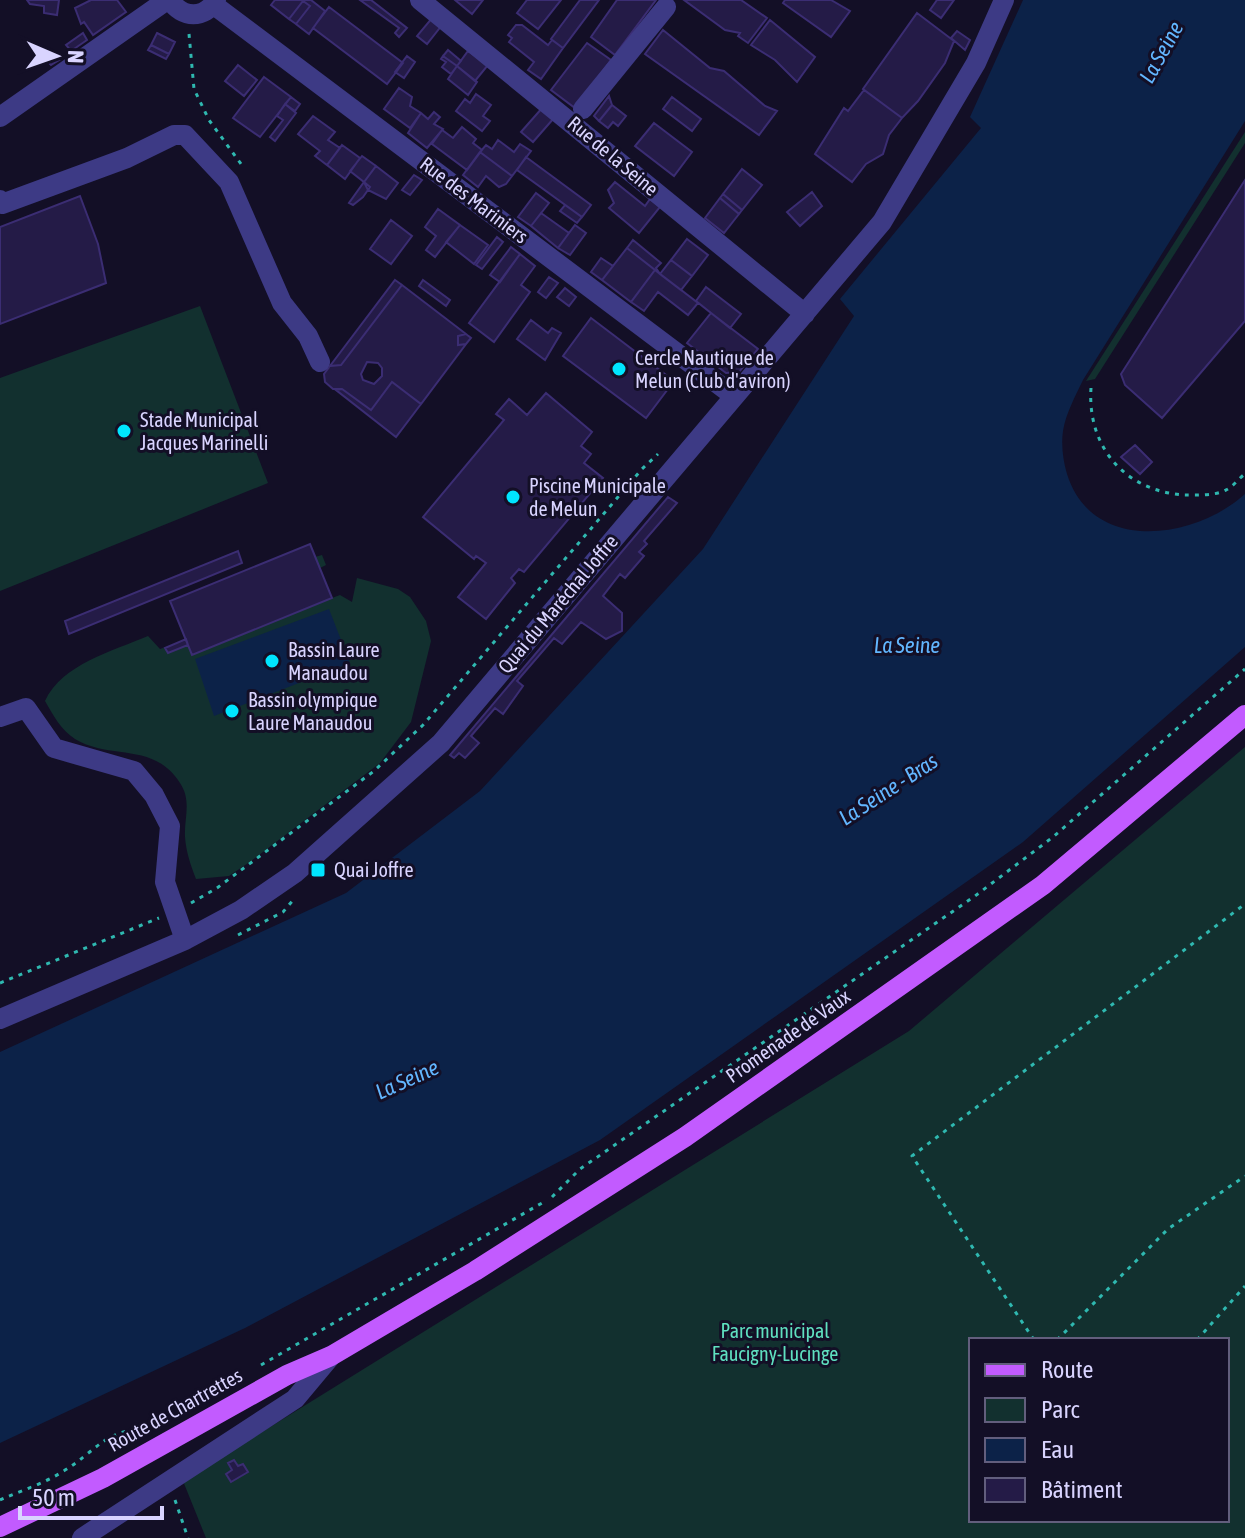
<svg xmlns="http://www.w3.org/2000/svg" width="1245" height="1538" viewBox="0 0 1245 1538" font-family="'Asap Condensed',sans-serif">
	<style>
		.green { fill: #12302f; fill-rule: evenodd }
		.water { fill: #0c2248 }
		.building { fill: #241b47; stroke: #3b2d73; stroke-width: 2; fill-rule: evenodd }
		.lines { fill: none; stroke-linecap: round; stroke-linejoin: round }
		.path { stroke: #2fb8b0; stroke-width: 3; stroke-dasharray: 4 6; stroke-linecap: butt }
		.minor { stroke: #3d3a85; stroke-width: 20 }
		.major { stroke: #c25bff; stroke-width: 20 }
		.poi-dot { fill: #00e5ff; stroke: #130f26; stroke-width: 3 }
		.labels { text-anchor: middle; stroke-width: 6; stroke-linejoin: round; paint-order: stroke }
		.street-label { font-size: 20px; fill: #d9d4ff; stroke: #130f26 }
		.poi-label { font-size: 20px; fill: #d9d4ff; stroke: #130f26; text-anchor: start }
		.park-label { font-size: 20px; fill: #5fe0c0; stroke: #130f26 }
		.water-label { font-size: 22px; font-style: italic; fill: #62b6ff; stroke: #130f26 }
	</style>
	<rect width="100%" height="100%" fill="#130f26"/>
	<path class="green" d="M1245,132V143L1095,379L1086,381Z
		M200,306L268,483L0,591V378Z
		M310,544L315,557L322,555L326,565L320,568L332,598L340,595L352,602L357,578L398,589L410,597L426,621L431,641L411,722L380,763L251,861L229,876L196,879C191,866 186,852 185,837C184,818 192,801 180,783C153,741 112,761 75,739C61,730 53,715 45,701C62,664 113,651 148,636L160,649L185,640L170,601Z
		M1245,747V1538H206L183,1481L909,1031ZM971,1340H1227V1520H971Z"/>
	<path class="water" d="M1023,0H1245V121L1083,380C1075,397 1066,413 1063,431C1061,444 1063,461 1067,474C1092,554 1194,540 1245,494V647L1023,842L600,1140L245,1328L0,1443V1052L346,893L480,791L703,549L854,316L840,299L981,128L970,117Z
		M329,609L350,663L214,716L195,659Z"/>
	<path class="building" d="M59,0L57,15L44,13V6L30,4L27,0Z
		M91,0H117L126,12L93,35L84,22L81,24L75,8Z
		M275,0H311L325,11L309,34L296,24L310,6L303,1L289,19L271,5Z
		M360,0H371L407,28L399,37L395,33L399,28Z
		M455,0H483L472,14Z
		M527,0H561L538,29L517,13Z
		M580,0H599L563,48L551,39Z
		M617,0H656L615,55L591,37Z
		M684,0H741L767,18L748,43L738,36L740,33L725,30Z
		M785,0H831L850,11L831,37L783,3Z
		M937,0H954L941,18L930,10Z
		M303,1L310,6L296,24L289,19Z
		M329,7L403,63L387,84L313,28Z
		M917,13L954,41L945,63L918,101L902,118L863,89Z
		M432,18L442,25L427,44L417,36Z
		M770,20L815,57L797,82L775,60L751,45Z
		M516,25H522L548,45L552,40L563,48L541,79L528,70L534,62L509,42L512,38L508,35Z
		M663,30L710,68L724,71L765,106L777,111L759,135L645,54Z
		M957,31L970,40L965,50L951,38Z
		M83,33L87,40L71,51L66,45Z
		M157,33L175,42L169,54L151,45Z
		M587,43L611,60L575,108L551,90Z
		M151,45L169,54L166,59L148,50Z
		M448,50L461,61L457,66L443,56Z
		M49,51L59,60L51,65L43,57Z
		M468,51L488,65L475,81L457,66Z
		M407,56L415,62L404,78L395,72Z
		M443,56L457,66L451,74L442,67L446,62L441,59Z
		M238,65L257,80L244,96L225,81Z
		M457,66L477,82L468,95L448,79Z
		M264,77L291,97L260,137L233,118Z
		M399,88L412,97L410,106L421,113L410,128L384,109Z
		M864,90L902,118L889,135L883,154L866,164L852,182L815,154L844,108L848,111Z
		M476,94L491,105L483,116L490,121L482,131L456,111L465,99L470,103Z
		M609,96L612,105L599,121L594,116Z
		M291,97L300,104L295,111L285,104Z
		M672,97L701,119L692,131L663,109Z
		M285,104L296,113L275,141L270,137L283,120L277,116Z
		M612,105L626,116L618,126L613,122L608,128L599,121Z
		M543,107L554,118L533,142L521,132Z
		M434,112L440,117L434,124L443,129L427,148L408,133L421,113L428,119Z
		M313,116L335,132L328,140L340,148L327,165L315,156L320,151L298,134Z
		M654,123L692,152L674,176L635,146Z
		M462,127L476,139L473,143L482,150L467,170L432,144L442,130L453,138Z
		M498,140L514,152L520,144L531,151L512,176L480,152L486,145L492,149Z
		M342,145L360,158L345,179L327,165Z
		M480,152L512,176L506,184L499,187L486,176L478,187L463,175Z
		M362,156L376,166L364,182L350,171Z
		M526,157L591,205L582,217L517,170Z
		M376,166L398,183L386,199L368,190L364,182Z
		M742,169L762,185L742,210L723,194Z
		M414,175L422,180L410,195L402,190Z
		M1245,180V321L1162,418L1125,385L1121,374Z
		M364,182L370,187L363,197L353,205L349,203Z
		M615,182L645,206L650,199L660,207L639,233L609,208L614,203L608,190Z
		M812,192L822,206L800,226L787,212Z
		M536,193L549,203L531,226L518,217Z
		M723,194L742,210L739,214L720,198Z
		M80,196L98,244L106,283L0,324V227Z
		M720,198L739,214L724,233L705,218Z
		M565,205L582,217L577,223L560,211Z
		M438,209L460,225L435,257L426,250L436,236L425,227Z
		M541,213L569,233L558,248L531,226Z
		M391,220L412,236L391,264L370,249Z
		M460,225L488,245L474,264L446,242Z
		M575,225L586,233L570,255L558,248Z
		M497,237L503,242L482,269L476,265Z
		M687,239L708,255L692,276L671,260Z
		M633,240L661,263L656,268L660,274L627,248Z
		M511,247L520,254L500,282L490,275Z
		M627,248L655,270L631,302L602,280Z
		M520,254L535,266L521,285L530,292L494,342L469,323Z
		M601,258L613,266L602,280L591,272Z
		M671,260L692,276L681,290L660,274Z
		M655,270L698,303L688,315L658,292L644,311L631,302Z
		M549,277L558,283L546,298L538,292Z
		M395,280L402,285L341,365L330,366Z
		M423,280L450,300L446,306L419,286Z
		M402,285L466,334L458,336V345L466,344L421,404L392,382L371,410L342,389H333L325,382L324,374L330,366L341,365ZM367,362L378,363L382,368V376L374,384L363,380L361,374Z
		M706,287L741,314L730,328L696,301Z
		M565,288L576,297L569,306L557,297Z
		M711,313L758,349L739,372L726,373L687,343Z
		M591,318L674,381L646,418L563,356Z
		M531,320L548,333L552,328L561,333L545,360L517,339Z
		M466,334L471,338L466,344L458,345V336Z
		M392,382L421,404L396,437L336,390L342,389L371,410Z
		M546,393L592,432L581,446L591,454L584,463L603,478L524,572L519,569L511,578L515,583L486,619L458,597L486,563L476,556L474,559L423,517L504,420L496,414L509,399L527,415Z
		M1135,445L1152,462L1140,474L1121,457Z
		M668,497L677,503L644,541L647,544L639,552L644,556L625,578L620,574L603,596L622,613V631L606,639L581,622L562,644L554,638L517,681L523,686L503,714L495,708L471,736L479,743L465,758L459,753L454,758L450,755Z
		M310,544L332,598L192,655L170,601Z
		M238,551L242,563L69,634L65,621Z
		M186,639L188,645L168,653L165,648Z
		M234,1460L238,1466L243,1464L248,1472L231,1482L226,1474L232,1470L228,1463Z"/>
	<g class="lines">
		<path class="path" d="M189,34L194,89L209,120L241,164
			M1091,388C1087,447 1125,491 1184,495C1196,495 1215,496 1226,490C1233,487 1239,478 1245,474
			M191,903L217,888L374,771L423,725L642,469L658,454
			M238,935L283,912L294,899
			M0,983L159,918
			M552,1197L580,1169L975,896L1053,837L1245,669
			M1034,1340L912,1156L1245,904
			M1057,1340L1168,1229L1245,1176
			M1197,1340L1245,1286
			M261,1365L542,1203
			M0,1500C20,1491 43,1484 62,1472C95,1453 106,1427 148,1430
			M175,1500L188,1538"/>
		<path class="minor" d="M170,0C182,19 205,19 216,0
			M420,0L805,314
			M214,5L734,396
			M583,109L666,7
			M0,117L167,0
			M0,200L2,204L127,158L174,135H185L229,182L282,303L308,336L320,362
			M0,717L26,708L54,748L134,771L154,795L170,826L165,882L185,940
			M0,1019L185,940L241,910L295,873L441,743L882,222L976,63L1004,0
			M82,1538L295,1399L331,1356"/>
		<path class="major" d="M0,1527L103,1478L287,1375L331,1356L475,1271L685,1137L1043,885L1245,715"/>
	</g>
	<g class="poi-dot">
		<circle cx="619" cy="369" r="8"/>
		<circle cx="124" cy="431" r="8"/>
		<circle cx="513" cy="497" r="8"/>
		<circle cx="272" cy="661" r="8"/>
		<circle cx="232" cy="711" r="8"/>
		<rect x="310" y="862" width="16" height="16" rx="4"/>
	</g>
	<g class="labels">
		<g class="street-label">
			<text transform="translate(613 156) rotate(40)" y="7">Rue de la Seine</text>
			<text transform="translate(474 200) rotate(37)" y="7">Rue des Mariniers</text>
			<text transform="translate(558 604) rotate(-50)" y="7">Quai du Maréchal Joffre</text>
			<text transform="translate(788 1036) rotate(-35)" y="7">Promenade de Vaux</text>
			<text transform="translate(175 1410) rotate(-29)" y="7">Route de Chartrettes</text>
		</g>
		<g class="poi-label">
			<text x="635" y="365">Cercle Nautique de<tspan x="635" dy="23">Melun (Club d'aviron)</tspan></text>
			<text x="140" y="427">Stade Municipal<tspan x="140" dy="23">Jacques Marinelli</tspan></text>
			<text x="529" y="493">Piscine Municipale<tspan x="529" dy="23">de Melun</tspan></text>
			<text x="288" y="657">Bassin Laure<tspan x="288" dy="23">Manaudou</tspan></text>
			<text x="248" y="707">Bassin olympique<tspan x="248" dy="23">Laure Manaudou</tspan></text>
			<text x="334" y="877">Quai Joffre</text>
		</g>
		<g class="park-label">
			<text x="775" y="1338">Parc municipal<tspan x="775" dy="23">Faucigny-Lucinge</tspan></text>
		</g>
		<g class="water-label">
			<text transform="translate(1161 52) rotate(-61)" y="8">La Seine</text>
			<text x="907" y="653">La Seine</text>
			<text transform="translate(888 789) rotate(-33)" y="8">La Seine - Bras</text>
			<text transform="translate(407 1079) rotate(-24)" y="8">La Seine</text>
		</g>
	</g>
	<rect x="969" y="1338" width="260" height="184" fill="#130f26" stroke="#625e7d" stroke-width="2"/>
	<rect x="985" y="1364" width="40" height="12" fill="#c25bff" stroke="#625e7d" stroke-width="2"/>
	<text x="1041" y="1378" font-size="24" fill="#d9d4ff">Route</text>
	<rect x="985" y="1398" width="40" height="24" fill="#12302f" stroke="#625e7d" stroke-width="2"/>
	<text x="1041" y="1418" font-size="24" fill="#d9d4ff">Parc</text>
	<rect x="985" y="1438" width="40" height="24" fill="#0c2248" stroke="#625e7d" stroke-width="2"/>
	<text x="1041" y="1458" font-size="24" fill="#d9d4ff">Eau</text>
	<rect x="985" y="1478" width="40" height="24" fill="#241b47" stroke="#625e7d" stroke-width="2"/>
	<text x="1041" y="1498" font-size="24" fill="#d9d4ff">Bâtiment</text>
	<g transform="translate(56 56) rotate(92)" stroke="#130f26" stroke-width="6" paint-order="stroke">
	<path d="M0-6L14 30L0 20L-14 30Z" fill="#d9d4ff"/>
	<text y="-12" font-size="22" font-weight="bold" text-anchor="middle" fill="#d9d4ff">N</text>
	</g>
	<path d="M20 1506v12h142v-12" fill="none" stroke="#d9d4ff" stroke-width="4"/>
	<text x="32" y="1506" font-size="24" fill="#d9d4ff" stroke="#130f26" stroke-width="6" paint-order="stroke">50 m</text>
</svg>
